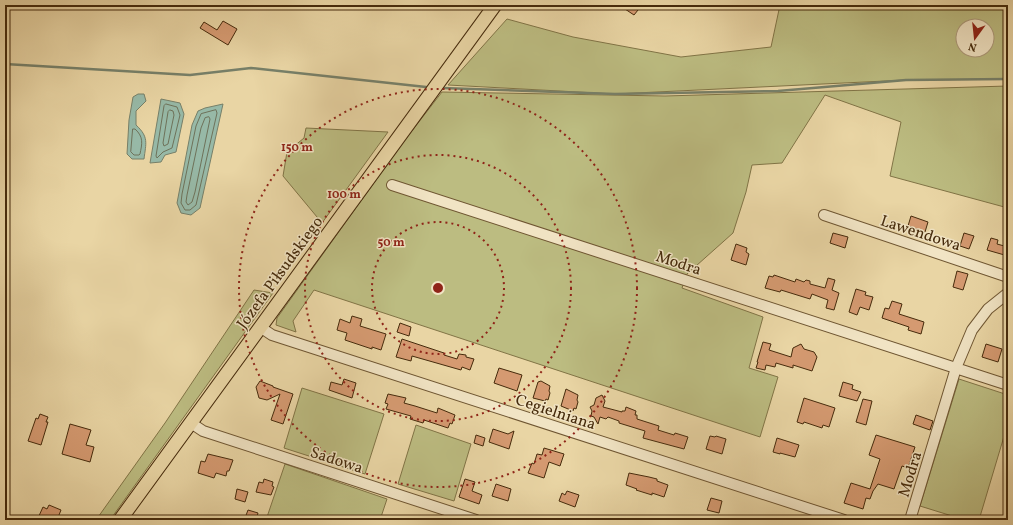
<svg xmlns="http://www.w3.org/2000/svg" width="1013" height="525" viewBox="0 0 1013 525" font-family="Vollkorn,serif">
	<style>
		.green { fill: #bcbc81; stroke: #817446; fill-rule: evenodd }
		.water { fill: #97b9a7; stroke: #778069 }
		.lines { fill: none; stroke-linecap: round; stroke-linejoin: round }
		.shore { stroke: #6e725a; stroke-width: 1 }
		.stream { stroke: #778069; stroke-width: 2.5 }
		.building { fill: #d59a71; stroke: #462b0c }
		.minor-casing { stroke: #6f5632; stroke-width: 12 }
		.major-casing { stroke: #462b0c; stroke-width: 15 }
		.minor { stroke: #f1e4c4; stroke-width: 10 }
		.major { stroke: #e9d5a4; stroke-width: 13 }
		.ring { fill: none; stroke: #8f2418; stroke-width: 2; stroke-dasharray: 2 4 }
		.labels { text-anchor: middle; stroke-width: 3; stroke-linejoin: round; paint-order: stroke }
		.street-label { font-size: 16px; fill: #462b0c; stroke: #f1e4c4 }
		.centre { fill: #8f2418; stroke: #f1e4c4; stroke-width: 2 }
		.ring-label { font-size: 12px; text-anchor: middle; font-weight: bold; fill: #8f2418; stroke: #f1e4c4; stroke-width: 3; stroke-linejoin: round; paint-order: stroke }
	</style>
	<rect width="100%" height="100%" fill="#e9d5a4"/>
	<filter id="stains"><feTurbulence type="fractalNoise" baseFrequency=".005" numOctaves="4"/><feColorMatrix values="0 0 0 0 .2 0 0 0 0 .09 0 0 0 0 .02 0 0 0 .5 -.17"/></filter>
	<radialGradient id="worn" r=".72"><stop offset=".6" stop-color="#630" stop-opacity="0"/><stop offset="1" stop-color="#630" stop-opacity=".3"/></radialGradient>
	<path class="green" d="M780,5H1008V79L906,80L615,94L448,85L507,19L573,37L681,57L771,47ZM963,26H987V50H963Z
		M1008,86V208L890,176L901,122L825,95L782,163L752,165L746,192L733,233L687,274L682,288L763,317L749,368L778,377L760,437L314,290L293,321L296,332L276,325L277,318L404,141L442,92L665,96Z
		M306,128L388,132L322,223L283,176L287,152L304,138Z
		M254,290L273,293L110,520H96L165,423Z
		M959,379L1008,395V423L979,520H965L920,506Z
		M302,388L384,414L365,474L284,448Z
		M416,425L471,444L454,501L398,484Z
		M285,464L387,499L380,520H266Z"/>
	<path class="water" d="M138,94H144L146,101L136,111V125C149,137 146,143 144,159H132L127,154L129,120L133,97Z
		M161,99L180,103L184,114L176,152L165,155L161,162L150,163Z
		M223,104L200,208L191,215L181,213L177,203L192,125L198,111L205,108Z"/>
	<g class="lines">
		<path class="shore" d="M166,104L177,107L180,115L172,148L163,152L157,158L156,156L164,106Z
			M170,110L173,111L174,115L168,144L164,146L163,143L168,112Z
			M216,110L217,113L196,205L190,210H185L181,203L182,194L196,126L201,114Z
			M209,117L210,119L195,192L192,202L188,205L186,202L187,195L201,128L205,118Z
			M133,129H135C144,137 142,144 140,154L139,155H134L131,152Z"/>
		<path class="stream" d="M5,64L190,75L251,68L426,87
			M442,88L615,94L778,91L906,80L1008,79"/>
	</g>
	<path class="building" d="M619,5H642L634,15Z
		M223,21L237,29L228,45L200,28L204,22L217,30Z
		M911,216L928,222L925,232L908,226Z
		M833,233L848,237L845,248L830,243Z
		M964,233L974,236L969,249L960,246Z
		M991,238L998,240L997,244L1008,247V256L987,250Z
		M736,244L747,248L746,252L749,254L746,265L731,260Z
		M957,271L968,274L963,290L953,287Z
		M774,275L795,282L796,279L804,282L806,280L810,281V284L825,288L828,278L835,280L832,290L839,293L834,310L826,308L828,300L812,294L810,299L781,290L780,292L765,288L769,276L773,277Z
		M856,289L866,292L865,295L873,297L869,310L860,307L857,315L849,312Z
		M892,301L902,304L899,314L924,322L921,334L908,330L909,327L882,318L885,308L889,309Z
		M352,316L362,319L360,326L386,334L381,350L372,347V349L345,340L347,333L337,330L340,319L350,323Z
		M400,323L411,327L409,336L397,332Z
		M402,339L444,353V355L457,359L459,354L466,355V357L474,359L470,370L462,367L461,370L412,356L411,361L396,357Z
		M763,342L771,344L769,350L791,357L793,348L801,344L804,349L814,352L817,357L812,371L793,365V368L776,363L775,367L766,365L765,370L756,368L758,362H757Z
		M986,344L1002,349L998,362L982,357Z
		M499,368L522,375L517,391L494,383Z
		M344,379L356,383L352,398L329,390L331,382L342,385Z
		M260,381L273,386V387L293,394L283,424L271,420L280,394L267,400L259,398L256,387Z
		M541,381L550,386L549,391L550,393L548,400L546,399L545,401L533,398L538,382Z
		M843,382L853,385L852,389L861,392L857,401L839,396Z
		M566,389L578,395L577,400L578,402L576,409L574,408L573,411L561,406Z
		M388,394L406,398L404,403L415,406L437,413L438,408L455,415L452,424L450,423L448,428L424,420L423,423L410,419L411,416L386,409L388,404L385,403Z
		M602,395L605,401L603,407L622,412V411H625L626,407L636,411L635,415H637V419L659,426L658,430L674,435L675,433L688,437L684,449L643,438L645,431L619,423V421L608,417L606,419L600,417L598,424L594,417L591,416L592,411L590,407L594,405L596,398Z
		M804,398L835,408L829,427L823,425L822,428L804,422L803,424L797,422Z
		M863,399L872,401L866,425L856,422Z
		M40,414L48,417L46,422H48L41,445L28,441L36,418L38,419Z
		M916,415L933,421L930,430L913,424Z
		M70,424L91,430L86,445L94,447L90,462L62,454Z
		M493,429L508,434L514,431L509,449L489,442Z
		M476,435L485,438L483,446L474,443Z
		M876,435L915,447L908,468L902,466L894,489L878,484L873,491L870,499L866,498L863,509L844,503L851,483L870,489L880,459L869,455Z
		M710,436L715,437L716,436L726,439L722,454L706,449Z
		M777,438L799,445L795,457L780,453V454L773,452Z
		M544,448L564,454L560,466L549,462L544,478L528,473L532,463L534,464L537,454L542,455Z
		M208,454L233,460L229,471H227L226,476L216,473L214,478L198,473L201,461L205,462Z
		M629,473L649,477L657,479V481L668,485L664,497L652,493V495L636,490L637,489L626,485Z
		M264,479L273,482L272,486L274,487L271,495L256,492L259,482L263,483Z
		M465,479L475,482L472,491L482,495L479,504L459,497Z
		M496,484L511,489L508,501L492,496Z
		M237,489L248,492L245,502L235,499Z
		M567,491L579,495L575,507L559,501L562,493L565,495Z
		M711,498L722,501L719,513L707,510Z
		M49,505L61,510L57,520H43L38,518L43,507L47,509Z
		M248,510L258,513L256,520L245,518Z"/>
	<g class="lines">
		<g class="minor-casing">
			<path id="minor" d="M392,185L1008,385
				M824,215L1008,277
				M260,327L272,335L844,520
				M191,423L203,431L476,520
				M910,520L956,368L972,330L988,309L1008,293"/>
		</g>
		<g class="major-casing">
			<path id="major" d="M120,520L495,5"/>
		</g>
		<use href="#minor" class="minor"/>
		<use href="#major" class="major"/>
	</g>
	<g class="ring">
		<circle cx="438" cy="288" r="66"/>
		<circle cx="438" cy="288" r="133"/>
		<circle cx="438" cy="288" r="199"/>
	</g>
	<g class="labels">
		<g class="street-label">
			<text transform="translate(921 232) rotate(18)" y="6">Lawendowa</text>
			<text transform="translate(679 262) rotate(18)" y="6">Modra</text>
			<text transform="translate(279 272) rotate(-54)" y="6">Józefa Piłsudskiego</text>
			<text transform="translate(556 411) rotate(18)" y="6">Cegielniana</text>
			<text transform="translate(337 459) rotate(18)" y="6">Sadowa</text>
			<text transform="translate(909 474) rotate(-73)" y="6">Modra</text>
		</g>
	</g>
	<circle cx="438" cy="288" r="6" class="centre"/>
	<g class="ring-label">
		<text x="297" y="151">150 m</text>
		<text x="344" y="198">100 m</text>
		<text x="391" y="246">50 m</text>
	</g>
	<rect width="1013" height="525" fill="none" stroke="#e9d5a4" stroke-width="20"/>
	<rect x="6" y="6" width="1001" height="513" fill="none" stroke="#462b0c" stroke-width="2"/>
	<rect x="10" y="10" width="993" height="505" fill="none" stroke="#462b0c"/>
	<g transform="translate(975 38) rotate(195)"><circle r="19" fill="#f1e4c4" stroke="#ad9a7a"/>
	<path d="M0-3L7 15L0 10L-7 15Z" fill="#8f2418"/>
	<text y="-6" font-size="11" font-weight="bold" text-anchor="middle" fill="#462b0c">N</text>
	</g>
	<rect width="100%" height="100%" filter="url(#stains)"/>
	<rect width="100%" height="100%" fill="url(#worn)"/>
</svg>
